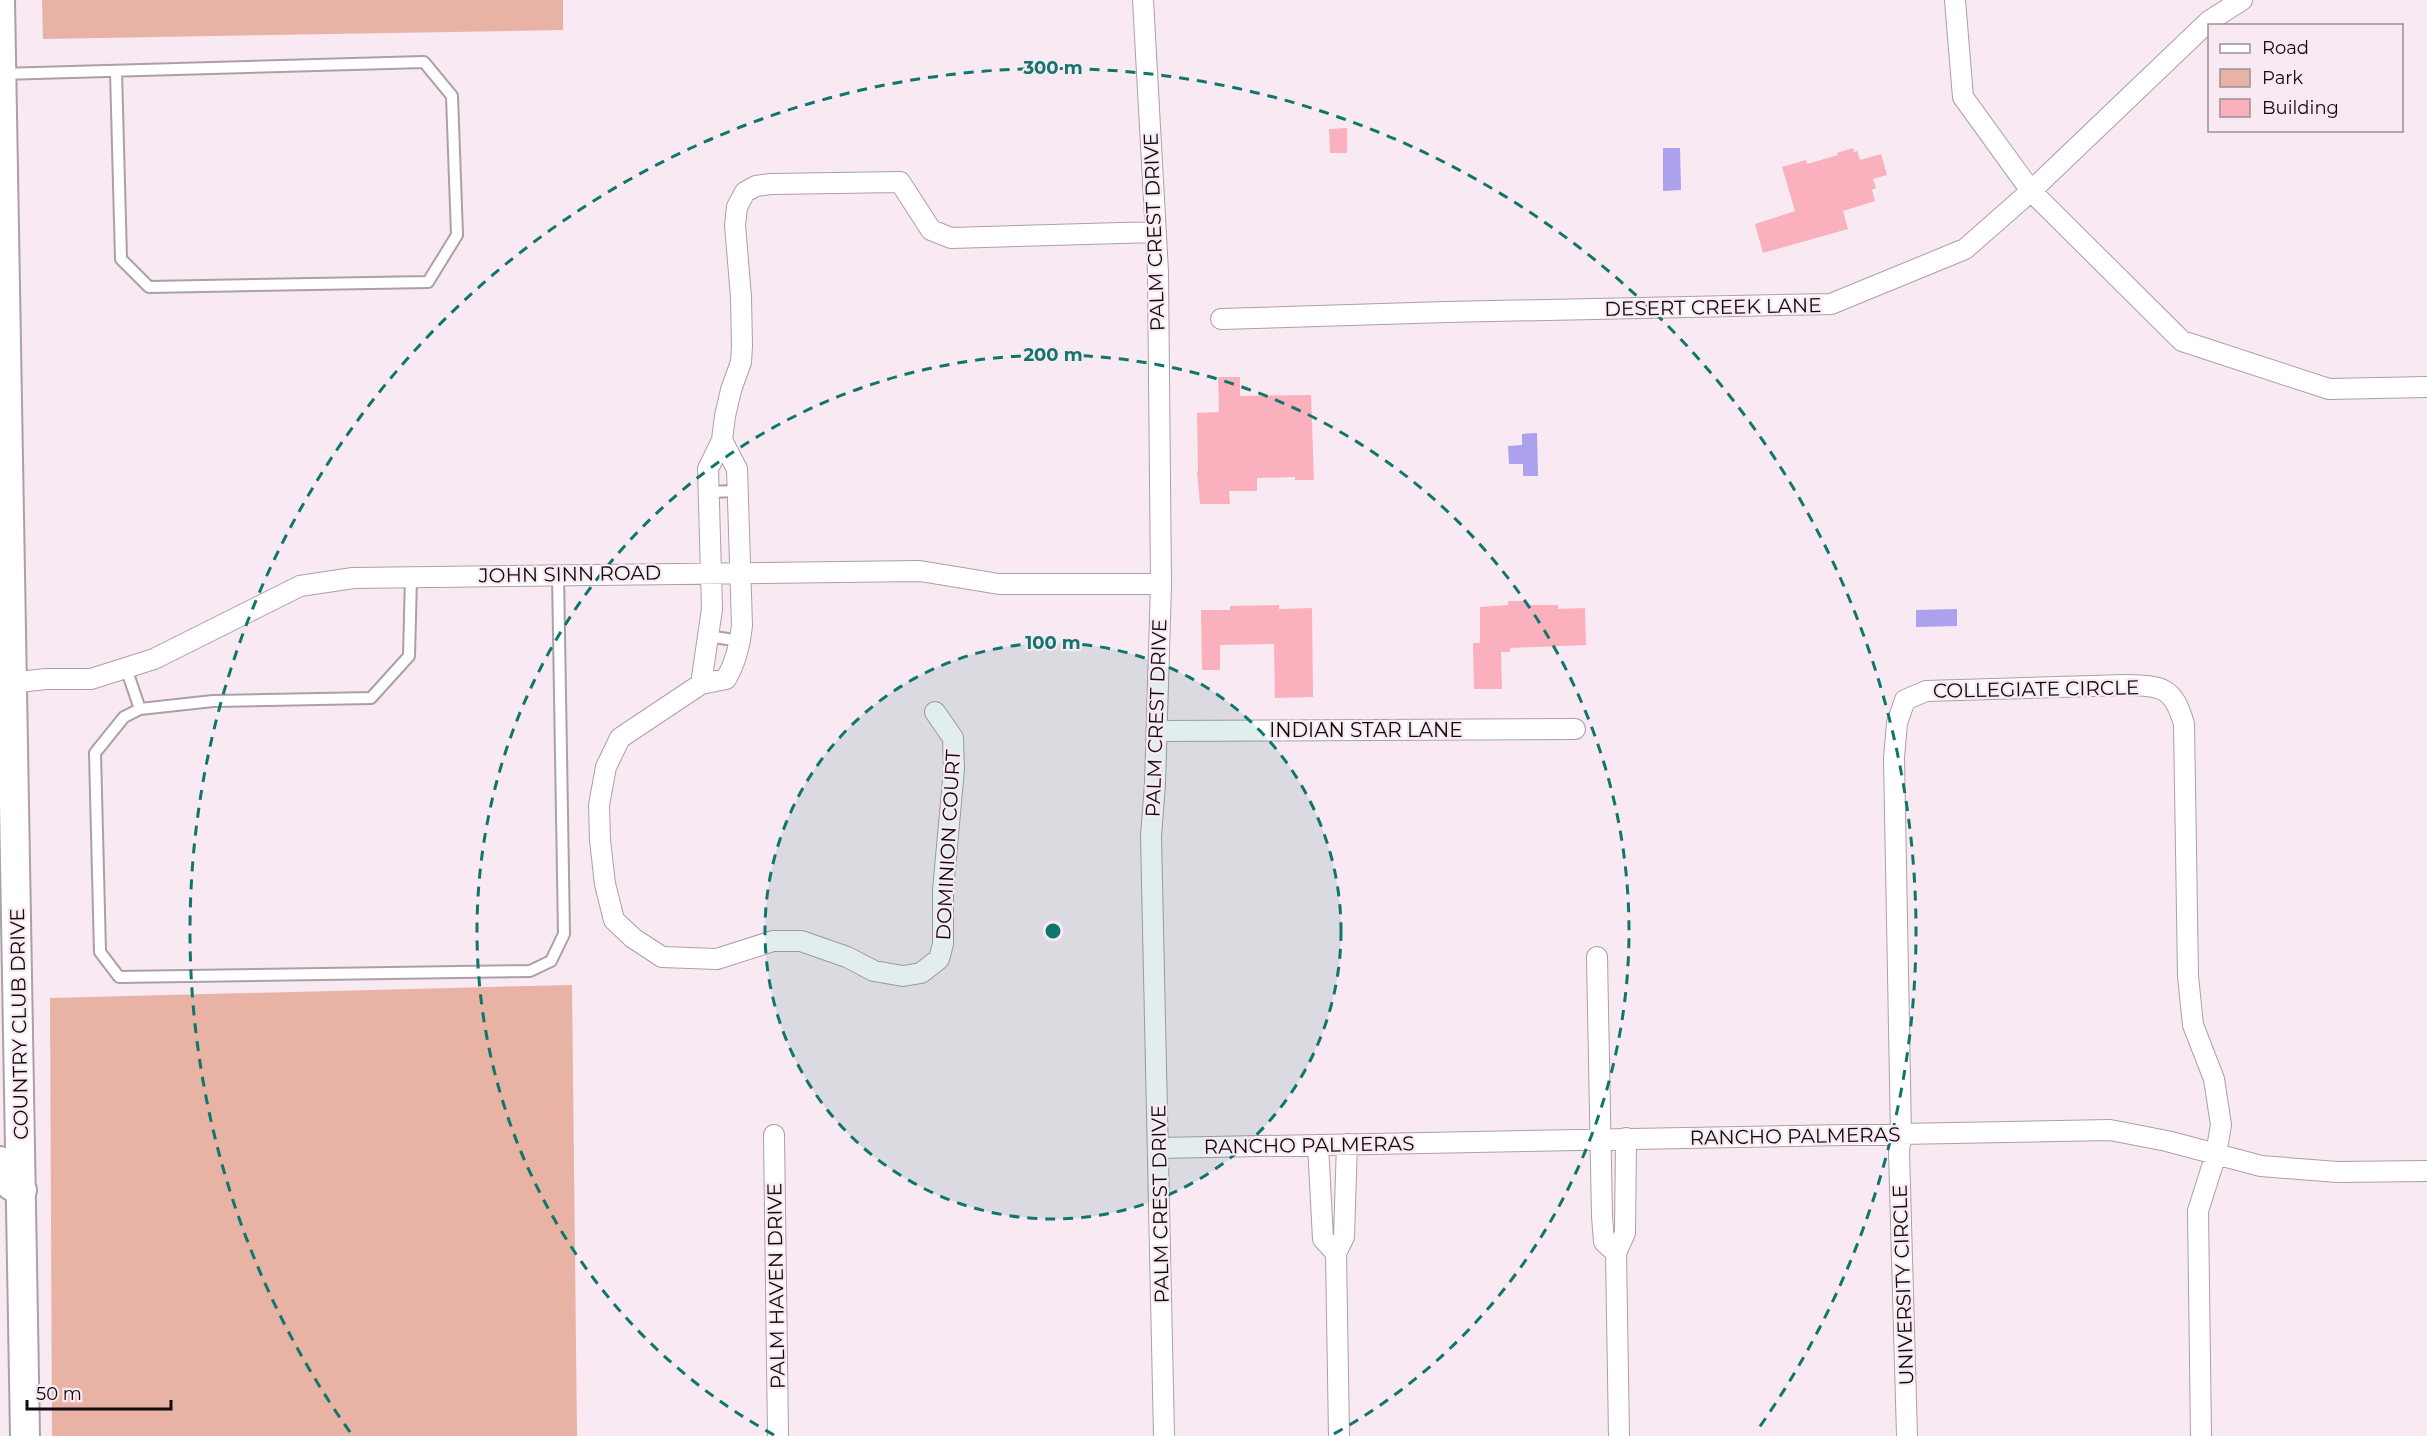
<svg xmlns="http://www.w3.org/2000/svg" width="2427" height="1436" viewBox="0 0 2427 1436" font-family="Montserrat,sans-serif">
	<style>
		.green { fill: #e8b2a4 }
		.water { fill: #aca1ec }
		.building { fill: #fab1bd }
		.lines { fill: none; stroke-linecap: round; stroke-linejoin: round }
		.service-casing { stroke: #ad9fa7; stroke-width: 14 }
		.minor-casing { stroke: #ad9fa7; stroke-width: 22 }
		.secondary-casing { stroke: #ad9fa7; stroke-width: 32 }
		.service { stroke: #fff; stroke-width: 10 }
		.minor { stroke: #fff; stroke-width: 20 }
		.secondary { stroke: #fff; stroke-width: 28 }
		.ring { fill: none; stroke: #0f766e; stroke-width: 3; stroke-dasharray: 10 8 }
		.labels { text-anchor: middle; stroke-width: 4.5; stroke-linejoin: round; paint-order: stroke }
		.street-label { font-size: 20px; fill: #100b0e; stroke: #f8e9f2 }
		.centre { fill: #0f766e; stroke: #f8e9f2; stroke-width: 3 }
		.ring-label { font-size: 18px; text-anchor: middle; font-weight: bold; fill: #0f766e; stroke: #f8e9f2; stroke-width: 4.5; stroke-linejoin: round; paint-order: stroke }
	</style>
	<rect width="100%" height="100%" fill="#f8e9f2"/>
	<path class="green" d="M42,0H563V30L43,39Z
		M572,985L577,1436H52L50,998Z"/>
	<path class="water" d="M1663,148H1680L1681,190L1663,191Z
		M1537,433L1538,476H1523V464H1509L1508,446L1522,445V434Z
		M1957,609V626L1916,627V610Z"/>
	<path class="building" d="M1347,128V153H1330L1329,129Z
		M1853,148L1854,152L1857,151L1860,160L1881,154L1887,175L1873,179L1876,188L1872,190L1875,201L1843,211L1848,229L1763,253L1755,224L1795,211L1782,167L1806,160L1807,164L1838,155L1837,153Z
		M1218,377H1240V396L1311,395L1314,480H1295V477L1257,478V491H1229L1230,504H1200L1197,472H1198L1197,413L1219,412Z
		M1508,601H1526V605H1558V609L1585,608L1586,645L1510,648V652H1501L1502,689H1474L1473,643H1480V607L1508,605Z
		M1279,605V609L1312,608L1313,697L1275,698L1274,644L1220,645V670H1202L1201,610H1230V606Z"/>
	<g class="lines">
		<g class="service-casing">
			<path id="service" d="M1,74L424,62L452,96L457,235L428,282L149,287L121,259L116,71
				M708,492L738,491
				M708,636L740,641
				M126,668L140,709L124,717L95,753L100,952L119,977L530,971L551,961L564,934L558,574
				M140,709L213,701L371,698L409,656L411,577"/>
		</g>
		<g class="minor-casing">
			<path id="minor" d="M1143,0L1158,272L1161,584L1155,784L1151,836L1164,1436
				M1955,0L1963,97L2031,191L2182,341L2329,389L2427,387
				M1221,319L1446,312L1831,304L1965,249L2031,191L2209,21L2242,0
				M722,440L737,469L742,625C740,646 736,662 726,679L701,684L620,738L606,767L599,805L600,840L605,884L614,920L633,938L662,957L717,959L773,941H801L847,957L874,971L903,976L921,973L939,959L943,944V890L954,769L953,738L935,712
				M1,684L46,679H91L154,659L300,586L353,578L920,571L999,584H1161
				M701,684L712,609L708,469L722,440L725,416L731,390L741,362L742,346L741,297L735,225L737,207L745,192L756,186L771,184L900,182L931,230L951,238L1156,232
				M1157,731L1575,729
				M1597,957L1602,1216L1604,1242L1616,1253L1625,1233L1626,1138
				M774,1135L778,1436
				M1318,1145L1323,1239L1336,1253L1344,1237L1347,1144
				M1159,1148L2110,1130L2167,1141L2261,1166L2337,1172L2427,1171
				M1336,1253L1339,1436
				M1616,1253L1619,1436
				M1907,1436L1899,1151L1901,1135L1894,758L1897,723L1905,700L1926,691L2125,685C2162,686 2173,686 2184,724L2188,976L2193,1025L2214,1079L2221,1125L2216,1154L2198,1211L2201,1436"/>
		</g>
		<g class="secondary-casing">
			<path id="secondary" d="M0,0L25,1436
				M0,1161C3,1176 5,1187 22,1190"/>
		</g>
		<use href="#service" class="service"/>
		<use href="#minor" class="minor"/>
		<use href="#secondary" class="secondary"/>
	</g>
	<circle cx="1053" cy="931" r="288" fill="#0f766e" fill-opacity=".12"/>
	<g class="ring">
		<circle cx="1053" cy="931" r="288"/>
		<path d="M774 1435A576 576 0 1 1 1332 1435"/>
		<path d="M350 1432A863 863 0 1 1 1756 1432"/>
	</g>
	<g class="labels">
		<g class="street-label">
			<text transform="translate(1154 232) rotate(-92)" y="7">PALM CREST DRIVE</text>
			<text transform="translate(1713 307) rotate(-1)" y="7">DESERT CREEK LANE</text>
			<text transform="translate(570 574) rotate(-1)" y="7">JOHN SINN ROAD</text>
			<text transform="translate(2036 689) rotate(-1)" y="7">COLLEGIATE CIRCLE</text>
			<text transform="translate(1156 718) rotate(-88)" y="7">PALM CREST DRIVE</text>
			<text x="1366" y="737">INDIAN STAR LANE</text>
			<text transform="translate(948 845) rotate(-87)" y="7">DOMINION COURT</text>
			<text transform="translate(19 1024) rotate(-91)" y="7">COUNTRY CLUB DRIVE</text>
			<text transform="translate(1795 1136) rotate(-1)" y="7">RANCHO PALMERAS</text>
			<text transform="translate(1309 1145) rotate(-1)" y="7">RANCHO PALMERAS</text>
			<text transform="translate(1160 1204) rotate(-91)" y="7">PALM CREST DRIVE</text>
			<text transform="translate(1903 1285) rotate(-92)" y="7">UNIVERSITY CIRCLE</text>
			<text transform="translate(776 1286) rotate(-91)" y="7">PALM HAVEN DRIVE</text>
		</g>
	</g>
	<circle cx="1053" cy="931" r="9" class="centre"/>
	<g class="ring-label">
		<text x="1053" y="74">300 m</text>
		<text x="1053" y="361">200 m</text>
		<text x="1053" y="649">100 m</text>
	</g>
	<rect x="2208" y="24" width="195" height="108" fill="#f8e9f2" stroke="#9b9097" stroke-width="1.5"/>
	<rect x="2220" y="44" width="30" height="9" fill="#ffffff" stroke="#9b9097" stroke-width="1.5"/>
	<text x="2262" y="54" font-size="18" fill="#100b0e">Road</text>
	<rect x="2220" y="69" width="30" height="18" fill="#e8b2a4" stroke="#9b9097" stroke-width="1.5"/>
	<text x="2262" y="84" font-size="18" fill="#100b0e">Park</text>
	<rect x="2220" y="99" width="30" height="18" fill="#fab1bd" stroke="#9b9097" stroke-width="1.5"/>
	<text x="2262" y="114" font-size="18" fill="#100b0e">Building</text>
	<path d="M27 1400v9h144v-9" fill="none" stroke="#100b0e" stroke-width="3"/>
	<text x="36" y="1400" font-size="18" fill="#100b0e" stroke="#f8e9f2" stroke-width="4.5" paint-order="stroke">50 m</text>
</svg>
